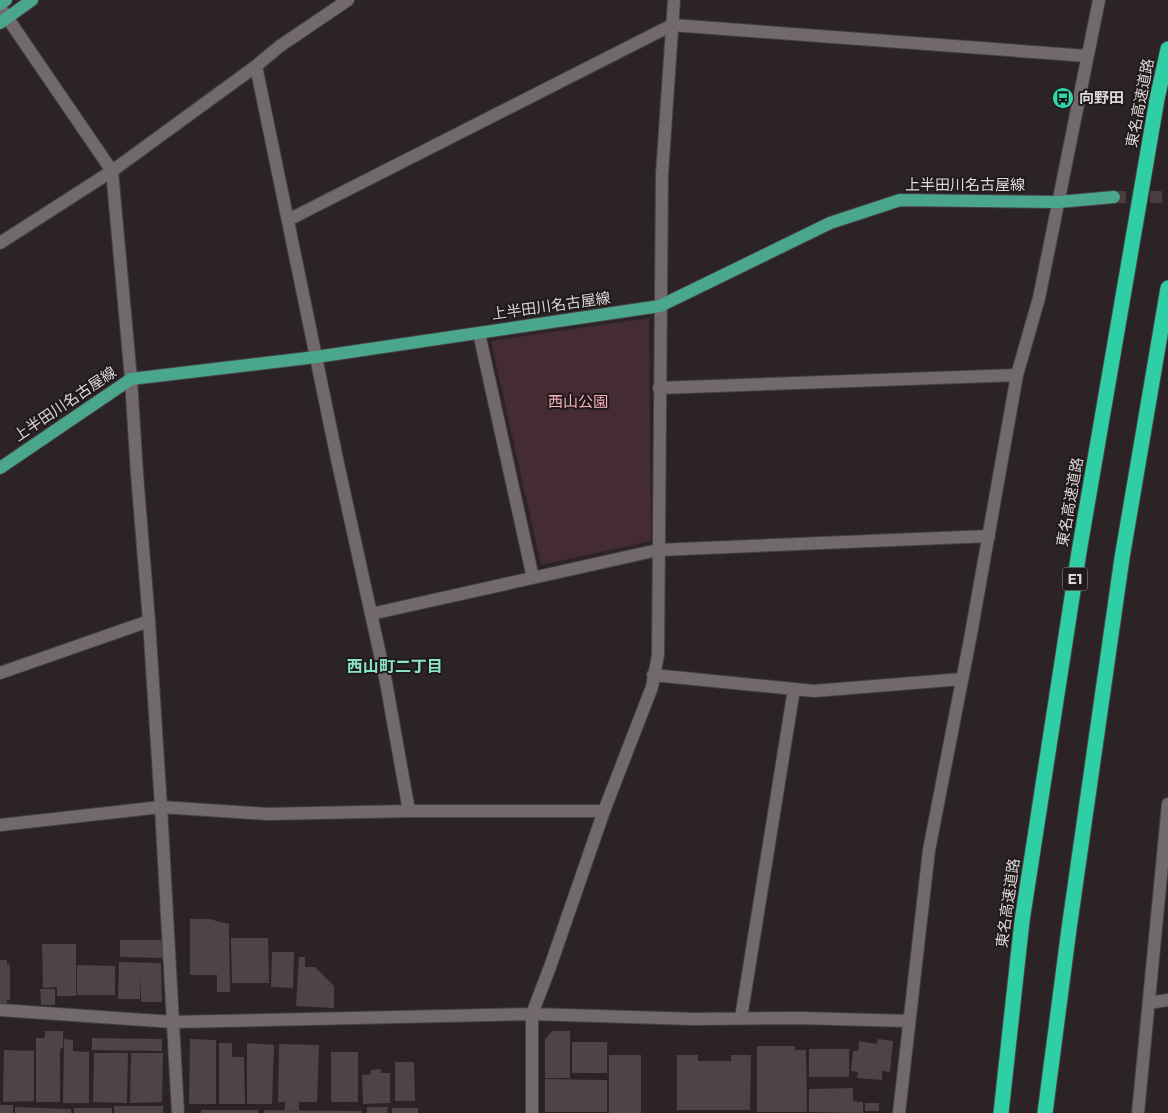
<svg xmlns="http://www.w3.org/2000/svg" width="1168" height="1113" viewBox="0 0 1168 1113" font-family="Montserrat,'Noto Sans JP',sans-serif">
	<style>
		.green { fill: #452c33 }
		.building { fill: #4c4446 }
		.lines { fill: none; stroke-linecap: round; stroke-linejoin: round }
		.major-tunnel { stroke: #463e40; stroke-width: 12; stroke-dasharray: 12 6; stroke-linecap: butt }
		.minor-casing { stroke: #474243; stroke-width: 14 }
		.major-casing { stroke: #474243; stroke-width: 14 }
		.highway-casing { stroke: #474243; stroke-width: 17 }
		.minor { stroke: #71696b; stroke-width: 12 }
		.major { stroke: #4aa68d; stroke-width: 12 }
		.highway { stroke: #30cea4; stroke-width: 15 }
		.labels { text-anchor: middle; stroke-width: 4; stroke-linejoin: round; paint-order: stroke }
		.shield { fill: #211a1b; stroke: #a49e9f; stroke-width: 1 }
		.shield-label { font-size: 14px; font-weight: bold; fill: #dcd7d8 }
		.poi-label { font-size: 15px; font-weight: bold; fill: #dcd7d8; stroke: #211a1b; text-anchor: start }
		.street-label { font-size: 15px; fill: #dcd7d8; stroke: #211a1b }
		.park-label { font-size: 15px; fill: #f9afc2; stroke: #211a1b }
		.neighbourhood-label { font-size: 16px; font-weight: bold; fill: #88e4c4; stroke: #211a1b }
	</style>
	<rect width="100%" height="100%" fill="#2b2325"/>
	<path class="green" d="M649,318L651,541L541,565L491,341Z"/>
	<path class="building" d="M190,919H209L229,924L230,992H217V975H190Z
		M231,938H268L269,983H232Z
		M120,940H163V958L120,957Z
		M42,944H76V996H57V987L43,988Z
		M272,952H294L293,988L271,987Z
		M299,957H305V967H315L334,986V1008L296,1006Z
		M0,960H7V965L10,964V1000H7V1004H0Z
		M119,962L161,963L162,1002H141V972L140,999H118Z
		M77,965L115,966V995H77Z
		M40,989H55V1005H41Z
		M45,1031H63V1048H61L60,1052V1102H36V1038H45Z
		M552,1031H570V1078H545V1039Z
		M92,1038L162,1039V1051L92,1050Z
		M64,1039L73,1040V1051L89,1052V1103H63Z
		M190,1039L216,1040V1104H189Z
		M878,1039L893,1041L890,1072L882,1071V1080L857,1078L858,1072L851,1071L853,1051H858L859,1041L877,1044Z
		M572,1042H607V1073H572Z
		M219,1043H232V1057H244L245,1104H219Z
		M247,1043L274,1045L272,1104H247Z
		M279,1044L319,1045L317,1102H299V1110H285V1102H278Z
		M757,1046H795V1050H806L807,1112H757Z
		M809,1049H849V1077H809Z
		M4,1050L34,1051V1101L3,1102Z
		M331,1052H358V1102H331Z
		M94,1053H128L127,1103L93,1102Z
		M131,1053H163L162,1102L130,1103Z
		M609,1055H641V1113H609Z
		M677,1055H698V1061H731V1055H751L750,1110H677Z
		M395,1062H414L415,1101H395Z
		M381,1069V1073H390V1103L363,1104L362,1075L371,1074V1070Z
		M545,1079L607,1080V1112H545Z
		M853,1088V1101L863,1102V1113L809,1112V1089Z
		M865,1103H879V1111H865Z
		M0,1105H13V1113H0Z
		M114,1106H163V1113H114Z
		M15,1107L71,1109V1113H15Z
		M367,1107H388L387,1113H367Z
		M74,1108H112V1113H74Z
		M392,1108H418V1113H392Z
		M201,1110H258V1113H201Z
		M264,1110L362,1111V1113H264Z"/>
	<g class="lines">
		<path class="major-tunnel" d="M1114,197H1168"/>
		<g class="minor-casing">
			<path id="minor" d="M0,7L112,171L131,379L137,474L149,621L161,807L178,1113
				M256,66L337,459L386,682L409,811
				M288,220L672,25L1087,56
				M0,243L112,171L256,66L280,46L348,0
				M479,333L533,578
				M659,388L1017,375
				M371,614L658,550L989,536
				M0,673L149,621
				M653,675L814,691L962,679
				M0,825L161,807L268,814L409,811H604
				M1149,1003L1168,1000
				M0,1010L173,1022L532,1014L695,1019L800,1018L908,1021
				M741,1018L794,689
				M532,1113V1014L550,967L604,811L652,687L658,655L662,174L674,0
				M899,1113L929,850L971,634L1017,375L1039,298L1099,0
				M1138,1113L1168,804"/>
		</g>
		<g class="major-casing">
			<path id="major" d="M0,4L6,0
				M0,23L32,0
				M0,468L131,379L316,357L660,306L830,223L900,200L1058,202L1114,197"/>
		</g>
		<g class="highway-casing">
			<path id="highway" d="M1001,1113L1022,921L1079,552L1157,99L1168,49
				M1045,1113L1069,929L1122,558L1168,288"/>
		</g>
		<use href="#minor" class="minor"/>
		<use href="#major" class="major"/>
		<use href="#highway" class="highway"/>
	</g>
	<defs>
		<g id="bus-disc" transform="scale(1.125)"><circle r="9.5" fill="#32d4a9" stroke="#211a1b"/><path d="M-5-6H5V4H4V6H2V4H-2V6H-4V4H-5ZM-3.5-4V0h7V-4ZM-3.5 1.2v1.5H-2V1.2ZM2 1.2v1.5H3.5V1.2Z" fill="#111"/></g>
	</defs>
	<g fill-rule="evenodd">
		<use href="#bus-disc" x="1063" y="98"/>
	</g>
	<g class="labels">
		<rect class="shield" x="1062.5" y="567.5" width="25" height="23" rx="4"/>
		<g class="shield-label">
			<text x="1075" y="584">E1</text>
		</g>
		<g class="poi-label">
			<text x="1079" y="103">向野田</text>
		</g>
		<g class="street-label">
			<text transform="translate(1140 103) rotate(-79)" y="5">東名高速道路</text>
			<text x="965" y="190">上半田川名古屋線</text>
			<text transform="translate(551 306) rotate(-8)" y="5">上半田川名古屋線</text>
			<text transform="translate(65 404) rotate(-34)" y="5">上半田川名古屋線</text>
			<text transform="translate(1070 502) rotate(-80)" y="5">東名高速道路</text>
			<text transform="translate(1008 903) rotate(-82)" y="5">東名高速道路</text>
		</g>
		<g class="park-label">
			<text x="578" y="407">西山公園</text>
		</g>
		<g class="neighbourhood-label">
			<text x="395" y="672">西山町二丁目</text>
		</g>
	</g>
</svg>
